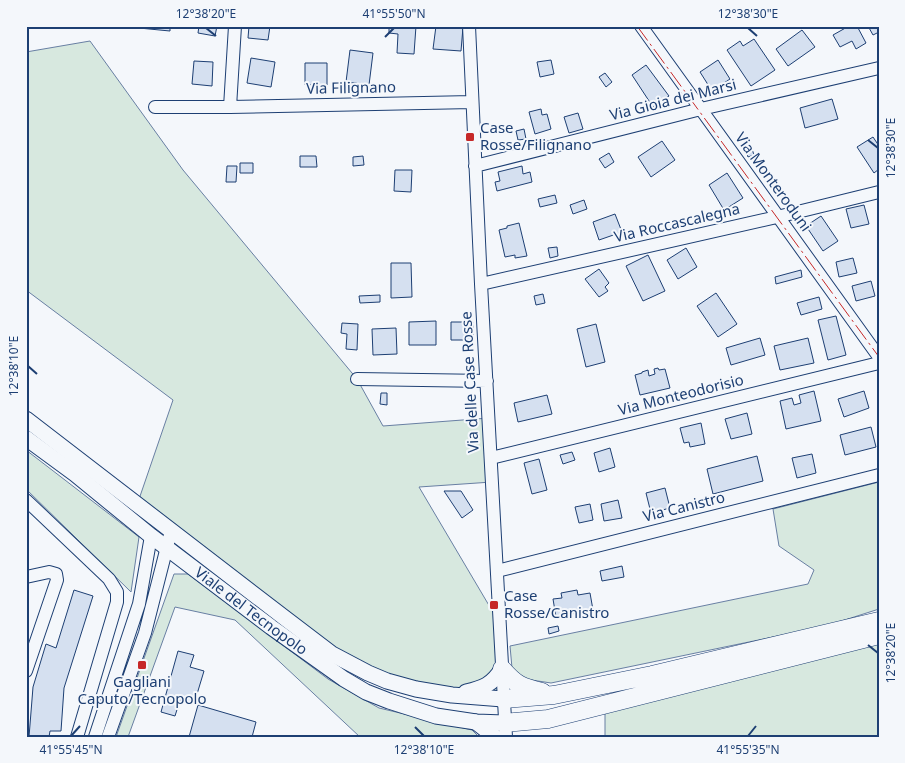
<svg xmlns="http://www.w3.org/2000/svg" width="905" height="763" viewBox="0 0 905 763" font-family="'Noto Sans',sans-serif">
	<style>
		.green { fill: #d7e8df; stroke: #687fa3 }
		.building { fill: #d5e0f0; stroke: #1d3f73 }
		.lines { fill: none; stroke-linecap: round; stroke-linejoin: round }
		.minor-casing { stroke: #1d3f73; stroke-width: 14 }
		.major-casing { stroke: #1d3f73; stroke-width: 17 }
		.highway-casing { stroke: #1d3f73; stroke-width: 19 }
		.minor { stroke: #f4f7fb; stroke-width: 12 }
		.major { stroke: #f4f7fb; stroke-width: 15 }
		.highway { stroke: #f4f7fb; stroke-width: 18 }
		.power { stroke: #c62828; stroke-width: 1; stroke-dasharray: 18 4 2.5 4; stroke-linecap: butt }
		.ticks { fill: none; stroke: #1d3f73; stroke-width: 2 }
		.poi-dot { fill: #c62828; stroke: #f4f7fb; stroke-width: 2 }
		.labels { text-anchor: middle; stroke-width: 4; stroke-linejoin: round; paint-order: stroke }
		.street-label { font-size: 15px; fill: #1d3f73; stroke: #f4f7fb }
		.poi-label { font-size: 15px; fill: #1d3f73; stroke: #f4f7fb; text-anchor: start }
		.neatline { fill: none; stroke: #1d3f73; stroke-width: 2 }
		.ticks-label { font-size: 12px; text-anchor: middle; fill: #1d3f73 }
	</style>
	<rect width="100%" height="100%" fill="#f4f7fb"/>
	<path class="green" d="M90,41L183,170L357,379L383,426L489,418L492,482L419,487L500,624L503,699L368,673L137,505L173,400L26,290V52Z
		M26,450L139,537L131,592L26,489Z
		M879,482V609L826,626L551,683L525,679L512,668L510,646L808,584L814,570L779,546L773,509Z
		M174,574H188L328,679L379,708L472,730L479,737H360L235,620L175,607L128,737H116Z
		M879,640V737H605V710Z"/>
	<path class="building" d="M139,26H170V31L139,28Z
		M199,26H217L215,36L198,33Z
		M249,26H270L268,40L248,38Z
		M389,26H416L414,54L397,53L398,34L389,33Z
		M436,26L463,27L461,51L433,49Z
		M849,26H857L866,43L856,49L852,41L840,47L833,35Z
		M868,26H879V32L873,35Z
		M802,30L815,47L788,66L776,49Z
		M754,39L775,70L751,86L727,50L740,41L743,46Z
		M350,50L373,53L369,85L346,82Z
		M251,58L275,62L271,87L247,83Z
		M551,60L554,74L540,77L537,62Z
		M718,60L730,79L712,91L700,72Z
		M194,61L213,62L212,86L192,84Z
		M305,63H327V85H305Z
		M646,65L669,96L653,107L632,75Z
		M605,73L612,82L606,87L599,77Z
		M832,99L838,119L805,128L800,108Z
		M541,109L542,115L547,114L551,129L535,134L529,112Z
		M578,113L583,129L569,133L564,117Z
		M524,129L526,139L518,140L516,131Z
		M873,137L879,146V169L874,173L857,147Z
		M662,141L675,160L651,177L638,157Z
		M752,149L754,155L748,157L746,151Z
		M609,153L614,162L605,168L599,159Z
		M300,156H316L317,167H300Z
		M363,156L364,165L353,166V157Z
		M240,163H253V173H240Z
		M227,166H237L236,182H226Z
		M522,166L523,174L530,172L532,182L497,191L495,182L500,181L498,172Z
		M395,170H412L411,192L394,191Z
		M727,173L743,198L724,210L709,185Z
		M555,195L557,203L540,207L538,199Z
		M584,200L587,209L573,214L570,205Z
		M864,205L869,224L851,228L846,209Z
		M615,214L622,232L599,240L593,222Z
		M821,216L838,241L823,251L806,226Z
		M519,223L527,256L515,258V255L505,257L499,230L507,228V226Z
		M557,247L558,256L550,258L548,248Z
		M686,248L697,267L678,279L667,260Z
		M648,255L665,291L643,301L626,266Z
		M853,258L857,273L839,277L836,262Z
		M391,263H411L412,297L391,298Z
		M599,269L609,283L605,287L608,291L599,297L585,279Z
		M801,270L802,277L776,284L775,277Z
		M871,281L875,296L856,301L852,286Z
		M716,293L737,324L718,337L697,306Z
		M543,294L545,303L536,305L534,296Z
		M380,295V302L360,303L359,296Z
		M819,297L822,309L801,315L797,303Z
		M836,316L846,355L828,360L818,320Z
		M436,321V345H409V322Z
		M451,322H473V340H451Z
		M342,323L358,324L357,350L346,349L347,334L341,333Z
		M596,324L605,362L586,367L577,329Z
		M396,328L397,354L373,355L372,329Z
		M760,338L765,355L731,365L726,348Z
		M808,338L814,363L780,370L774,346Z
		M658,368L659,370L665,369L670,388L640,395L635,375L642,373V372L648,370L649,376L655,374L654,369Z
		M814,391L821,421L786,429L780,401L792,398L794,405L801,403L799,395Z
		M864,391L869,408L844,417L838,399Z
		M381,393H387V405L380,404Z
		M547,395L552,414L518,422L514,403Z
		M747,413L752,434L731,439L725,419Z
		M701,423L705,444L690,447L689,442L684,443L680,428Z
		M871,427L876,447L845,455L840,435Z
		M610,448L615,467L599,472L594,453Z
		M572,452L575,460L563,464L560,455Z
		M812,454L816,473L797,478L792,458Z
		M757,456L763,481L713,494L707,469Z
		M539,459L547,490L532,494L524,463Z
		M665,488L670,508L651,513L646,493Z
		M444,491H461L473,510L462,518Z
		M618,500L622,518L604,521L601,504Z
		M590,504L593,520L579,523L575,507Z
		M622,566L624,577L602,581L600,571Z
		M74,590L93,596L64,688L61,731H50L49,737H29L33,687L46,644L56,648Z
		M577,590L578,595L590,593L593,610L556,617L553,599L562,598L561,593Z
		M558,626L559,631L549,634L548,628Z
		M178,651L194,655L190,667L204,671L194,704L180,700L175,716L161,712Z
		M198,705L256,722L252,737H189Z"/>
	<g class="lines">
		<g class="minor-casing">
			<path id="minor" d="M469,26L481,284L506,737
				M641,26L879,357
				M155,107H230L472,102
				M230,107L235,26
				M475,166L701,109L879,68
				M481,284L777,217L879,192
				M357,379L487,381
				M491,458L879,363
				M26,500L109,579L117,592V602L77,737
				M497,571L879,475
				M26,577L49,572L56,574L57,580L26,671
				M95,737L139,604L151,536
				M108,737L145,633L171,531"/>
		</g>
		<g class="major-casing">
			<g id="major">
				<path d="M26,419L286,619L332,654L368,673L387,681L416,689L452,695L503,699"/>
				<path id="s1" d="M26,438L75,474L151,536L271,627L344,679L366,692L389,701L436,716L476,722L504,723"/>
				<path d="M466,692C483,688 492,685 502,669"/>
				<path d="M476,722L495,737"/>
			</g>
		</g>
		<g class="highway-casing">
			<path id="highway" d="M502,669C516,685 521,687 542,692
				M503,699L554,695L652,675L879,621
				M504,723L548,719L879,635"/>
		</g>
		<use href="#minor" class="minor"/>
		<use href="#major" class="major"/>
		<use href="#highway" class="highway"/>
		<path class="power" d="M637,26L879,357"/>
	</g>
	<path class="ticks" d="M206,28L216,36M748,28L757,36M385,37L394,28M868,140L878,148M28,366L37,374M868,645L878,653M415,727L424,736M71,736L80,726M748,736L756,726"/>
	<g class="poi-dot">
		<rect x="465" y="132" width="10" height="10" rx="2.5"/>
		<rect x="489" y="600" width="10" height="10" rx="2.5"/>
		<rect x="137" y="660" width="10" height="10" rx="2.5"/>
	</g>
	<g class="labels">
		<g class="street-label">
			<text transform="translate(351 88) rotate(-1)" y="5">Via Filignano</text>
			<text transform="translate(673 100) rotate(-14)" y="5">Via Gioia dei Marsi</text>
			<text transform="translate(773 182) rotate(54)" y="5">Via Monteroduni</text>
			<text transform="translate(677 223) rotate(-13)" y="5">Via Roccascalegna</text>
			<text transform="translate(470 382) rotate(-93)" y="5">Via delle Case Rosse</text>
			<text transform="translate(681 395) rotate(-14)" y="5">Via Monteodorisio</text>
			<text transform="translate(684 507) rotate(-14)" y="5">Via Canistro</text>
			<text dy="5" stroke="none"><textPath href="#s1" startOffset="284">Viale del Tecnopolo</textPath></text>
		</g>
		<g class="poi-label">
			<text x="480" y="133">Case<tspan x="480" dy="17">Rosse/Filignano</tspan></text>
			<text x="504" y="601">Case<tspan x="504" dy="17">Rosse/Canistro</tspan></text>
			<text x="142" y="687" text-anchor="middle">Gagliani<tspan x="142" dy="17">Caputo/Tecnopolo</tspan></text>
		</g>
	</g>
	<rect width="905" height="763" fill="none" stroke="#f4f7fb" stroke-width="55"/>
	<rect x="28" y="28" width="850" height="708" class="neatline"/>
	<g class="ticks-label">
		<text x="206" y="18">12°38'20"E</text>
		<text x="394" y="18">41°55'50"N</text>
		<text x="748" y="18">12°38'30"E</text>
		<text transform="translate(891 148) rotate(-90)" y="4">12°38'30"E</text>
		<text transform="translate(14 366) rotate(-90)" y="4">12°38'10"E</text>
		<text transform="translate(891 653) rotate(-90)" y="4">12°38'20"E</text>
		<text x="71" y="754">41°55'45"N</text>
		<text x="424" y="754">12°38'10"E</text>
		<text x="748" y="754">41°55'35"N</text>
	</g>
</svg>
